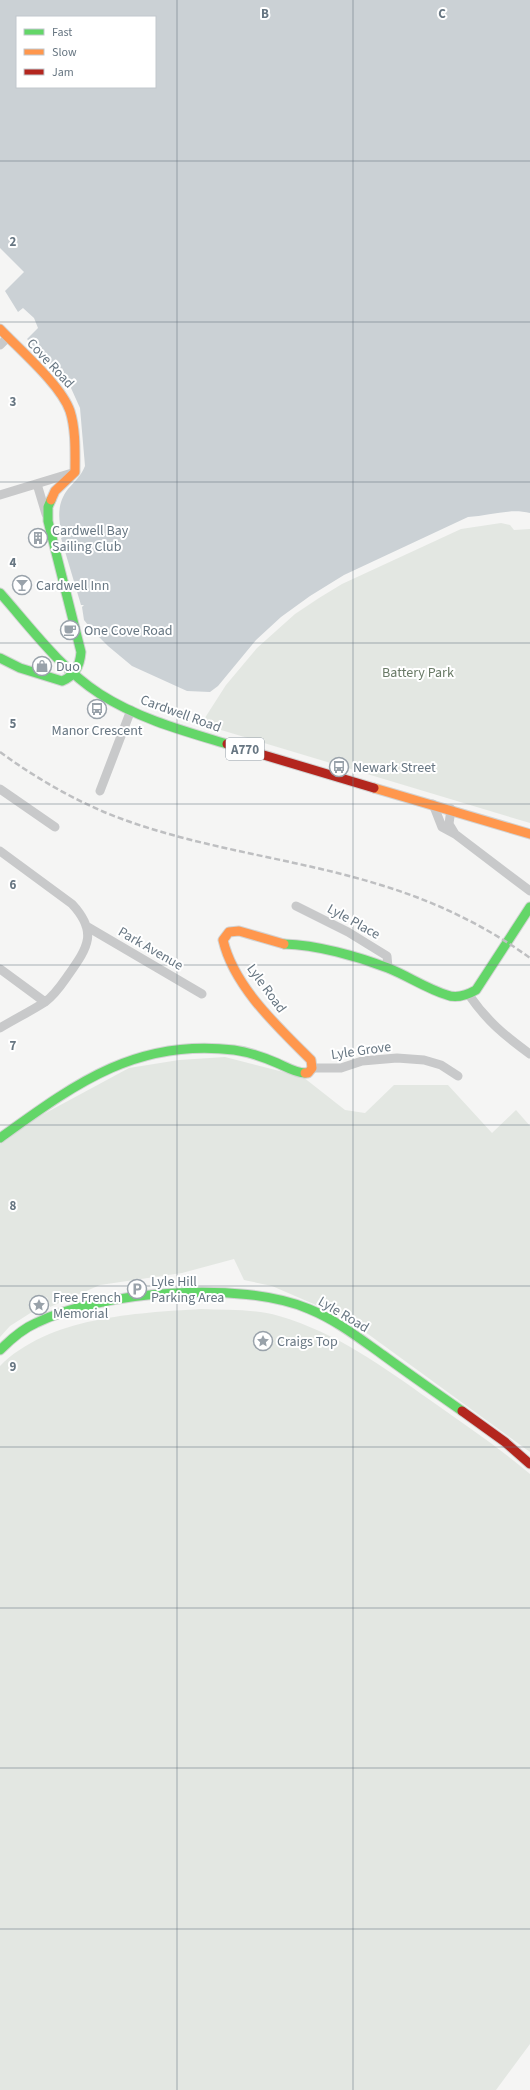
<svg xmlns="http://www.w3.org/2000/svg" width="530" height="2090" viewBox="0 0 530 2090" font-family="'Source Sans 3',sans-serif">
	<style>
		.green { fill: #e3e7e2 }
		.water { fill: #cbd1d5; fill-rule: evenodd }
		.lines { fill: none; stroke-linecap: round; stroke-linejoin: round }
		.fast-casing { stroke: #d2d3d3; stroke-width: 11 }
		.slow-casing { stroke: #d2d3d3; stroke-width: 11 }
		.jam-casing { stroke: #d2d3d3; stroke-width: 11 }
		.street { stroke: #c8c9ca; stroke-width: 9 }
		.fast { stroke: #63d668; stroke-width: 9 }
		.slow { stroke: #ff974d; stroke-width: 9 }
		.jam { stroke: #b3261e; stroke-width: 9 }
		.rail { stroke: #bebfc1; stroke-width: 2.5; stroke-dasharray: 6 3; stroke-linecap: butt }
		.grid { fill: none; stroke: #677682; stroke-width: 1; stroke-opacity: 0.55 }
		.labels { text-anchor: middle; stroke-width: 4; stroke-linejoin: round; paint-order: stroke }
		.shield { fill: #fff; stroke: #959fa8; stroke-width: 1 }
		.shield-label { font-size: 13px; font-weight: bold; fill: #677682 }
		.street-label { font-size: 14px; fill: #677682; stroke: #fff }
		.poi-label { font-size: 14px; fill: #677682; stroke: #fff; text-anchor: start }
		.park-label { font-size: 14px; fill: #697a66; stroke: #fff }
		.grid-label { font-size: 13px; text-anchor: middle; font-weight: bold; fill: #677682; stroke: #fff; stroke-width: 4; stroke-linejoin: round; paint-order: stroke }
	</style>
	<rect width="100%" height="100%" fill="#f5f5f4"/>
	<path class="green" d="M501,523L510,525L514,530L530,529V823L201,724L226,685L257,648L295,614L319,598L342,584L461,529Z
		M225,1057L303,1077L345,1110L365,1113L394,1085H448L492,1133L516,1110L530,1126V1452L346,1318L272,1286L244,1280L234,1259L182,1273L100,1285L50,1307L47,1297L30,1299L32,1312L10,1326L0,1337V1144L40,1116L129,1068L179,1060Z
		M201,1309C227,1310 254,1309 279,1316C337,1333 382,1366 430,1400C464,1424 498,1447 530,1474V2044L496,2090H0V1366C49,1317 135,1313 201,1309Z"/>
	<path class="water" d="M0,0H530V513C509,508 489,516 468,517L344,575L310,596L281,617L256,640L218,686L210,692L187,691L132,666L108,646L92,630L84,620L82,607L84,605H81L61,538L65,536L62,535C58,518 57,503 68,489C75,481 81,476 85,466L80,408L62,368L58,372L27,339L38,328L34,318L23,308L18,312L5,291L24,272L0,248ZM17,17H155V87H17Z"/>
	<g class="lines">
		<g class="fast-casing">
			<path id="fast" d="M0,593C31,628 60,668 100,694C139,719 184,731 227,744
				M0,658L20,668L62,681C75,676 80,666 81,652L48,521V507L51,500
				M284,944C317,945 357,956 388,968C408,976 427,989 447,995C457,999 467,995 476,990L530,907
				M0,1138C75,1084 136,1038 234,1050C249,1052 263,1057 277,1063C286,1067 296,1073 305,1073
				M0,1350C11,1339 22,1329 36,1323C101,1291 241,1280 309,1309C336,1320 359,1338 383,1355C409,1374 435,1392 462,1411"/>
		</g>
		<g class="slow-casing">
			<path id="slow" d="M0,329C20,350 61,385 70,411C76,430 75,452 75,472L55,491L51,500
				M374,788L530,834
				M284,944L239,931L229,932L223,940C234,987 278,1027 311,1060L312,1068L308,1073H305"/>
		</g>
		<g class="jam-casing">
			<path id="jam" d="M227,744L374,788
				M462,1411L505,1442L530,1464"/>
		</g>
		<path class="street" d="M0,345L8,337
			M37,484L46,514
			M0,495L72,473
			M0,789L55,827
			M100,791L131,710
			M433,804L442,827L455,834L530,891
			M451,809L449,824L455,834
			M0,851L72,904C98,932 88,947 69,974C62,984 55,995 45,1002C31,1011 15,1019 0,1028
			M296,906L348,932L387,956L388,968
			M86,926L202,994
			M0,969L45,1002
			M469,995C487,1021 505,1036 530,1054
			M312,1068H341L362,1061L397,1058L424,1060L441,1065L458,1076"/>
		<use href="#fast" class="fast"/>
		<use href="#slow" class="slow"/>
		<use href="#jam" class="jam"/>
		<path class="rail" d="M0,752C33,776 67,796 104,812C194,849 292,857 384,886C436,902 486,926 530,958"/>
	</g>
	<path class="grid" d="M177,0V2090M353,0V2090M0,161H530M0,322H530M0,482H530M0,643H530M0,804H530M0,965H530M0,1125H530M0,1286H530M0,1447H530M0,1608H530M0,1768H530M0,1929H530"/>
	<defs>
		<g id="building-ring" transform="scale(1)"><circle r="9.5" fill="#fff" stroke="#99a2aa" stroke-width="1.5"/><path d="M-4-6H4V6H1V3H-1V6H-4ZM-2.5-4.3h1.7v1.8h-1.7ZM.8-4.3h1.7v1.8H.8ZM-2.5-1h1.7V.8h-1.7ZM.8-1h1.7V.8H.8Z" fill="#99a2aa"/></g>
		<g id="bar-ring" transform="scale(1)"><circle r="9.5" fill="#fff" stroke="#99a2aa" stroke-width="1.5"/><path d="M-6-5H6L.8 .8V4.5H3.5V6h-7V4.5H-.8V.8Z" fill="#99a2aa"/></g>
		<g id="cafe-ring" transform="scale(1)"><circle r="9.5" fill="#fff" stroke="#99a2aa" stroke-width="1.5"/><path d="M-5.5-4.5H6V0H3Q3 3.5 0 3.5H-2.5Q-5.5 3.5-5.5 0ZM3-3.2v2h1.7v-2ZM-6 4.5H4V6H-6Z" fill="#99a2aa"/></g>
		<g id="shop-ring" transform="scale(1)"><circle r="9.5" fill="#fff" stroke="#99a2aa" stroke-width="1.5"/><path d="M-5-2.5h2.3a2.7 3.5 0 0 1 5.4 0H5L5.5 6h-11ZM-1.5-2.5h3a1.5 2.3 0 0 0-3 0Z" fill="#99a2aa"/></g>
		<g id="bus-ring" transform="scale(1)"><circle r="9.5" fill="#fff" stroke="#99a2aa" stroke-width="1.5"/><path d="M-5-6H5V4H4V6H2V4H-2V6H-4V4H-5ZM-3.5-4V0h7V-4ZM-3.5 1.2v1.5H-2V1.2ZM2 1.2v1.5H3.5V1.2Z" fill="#99a2aa"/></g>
		<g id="parking-ring" transform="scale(1)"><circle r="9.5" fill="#fff" stroke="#99a2aa" stroke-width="1.5"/><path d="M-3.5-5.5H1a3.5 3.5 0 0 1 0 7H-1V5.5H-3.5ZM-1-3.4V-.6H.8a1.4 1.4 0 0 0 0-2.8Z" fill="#99a2aa"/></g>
		<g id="sight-ring" transform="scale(1)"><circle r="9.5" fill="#fff" stroke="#99a2aa" stroke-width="1.5"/><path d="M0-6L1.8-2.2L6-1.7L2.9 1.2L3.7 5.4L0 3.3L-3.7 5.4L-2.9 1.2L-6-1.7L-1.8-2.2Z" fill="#99a2aa"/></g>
	</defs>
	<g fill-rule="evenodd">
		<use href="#building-ring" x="38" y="538"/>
		<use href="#bar-ring" x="22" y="585"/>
		<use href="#cafe-ring" x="70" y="630"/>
		<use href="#shop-ring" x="42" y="666"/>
		<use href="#bus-ring" x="97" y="709"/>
		<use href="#bus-ring" x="339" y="767"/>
		<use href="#parking-ring" x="137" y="1289"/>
		<use href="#sight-ring" x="39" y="1305"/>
		<use href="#sight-ring" x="263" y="1341"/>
	</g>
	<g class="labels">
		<rect class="shield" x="226" y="738" width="38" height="22" rx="3"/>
		<g class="shield-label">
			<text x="245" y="754">A770</text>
		</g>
		<g class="street-label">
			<text transform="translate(51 363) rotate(47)" y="5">Cove Road</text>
			<text transform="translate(181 713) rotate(20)" y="5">Cardwell Road</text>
			<text transform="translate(354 921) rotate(29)" y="5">Lyle Place</text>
			<text transform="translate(151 948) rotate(30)" y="5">Park Avenue</text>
			<text transform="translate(267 988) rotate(54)" y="5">Lyle Road</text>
			<text transform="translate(361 1050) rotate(-8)" y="5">Lyle Grove</text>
			<text transform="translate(344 1314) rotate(31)" y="5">Lyle Road</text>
		</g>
		<g class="poi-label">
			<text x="52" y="535">Cardwell Bay<tspan x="52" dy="16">Sailing Club</tspan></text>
			<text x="36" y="590">Cardwell Inn</text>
			<text x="84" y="635">One Cove Road</text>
			<text x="56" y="671">Duo</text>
			<text x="97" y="735" text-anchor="middle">Manor Crescent</text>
			<text x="353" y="772">Newark Street</text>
			<text x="151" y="1286">Lyle Hill<tspan x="151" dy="16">Parking Area</tspan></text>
			<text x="53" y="1302">Free French<tspan x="53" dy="16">Memorial</tspan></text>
			<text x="277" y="1346">Craigs Top</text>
		</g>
		<g class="park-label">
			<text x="418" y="677">Battery Park</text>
		</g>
	</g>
	<g class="grid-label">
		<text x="265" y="18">B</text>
		<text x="442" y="18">C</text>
		<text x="13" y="246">2</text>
		<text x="13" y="406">3</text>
		<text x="13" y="567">4</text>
		<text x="13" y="728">5</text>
		<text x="13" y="889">6</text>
		<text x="13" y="1050">7</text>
		<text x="13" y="1210">8</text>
		<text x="13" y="1371">9</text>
	</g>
	<rect x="16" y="16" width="140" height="72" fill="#ffffff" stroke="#c2c8cd"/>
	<rect x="24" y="29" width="20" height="6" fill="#63d668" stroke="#c2c8cd"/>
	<text x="52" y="36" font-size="12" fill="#677682">Fast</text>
	<rect x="24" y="49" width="20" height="6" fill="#ff974d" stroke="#c2c8cd"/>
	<text x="52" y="56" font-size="12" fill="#677682">Slow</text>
	<rect x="24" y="69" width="20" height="6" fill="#b3261e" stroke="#c2c8cd"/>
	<text x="52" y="76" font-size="12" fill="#677682">Jam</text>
</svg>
